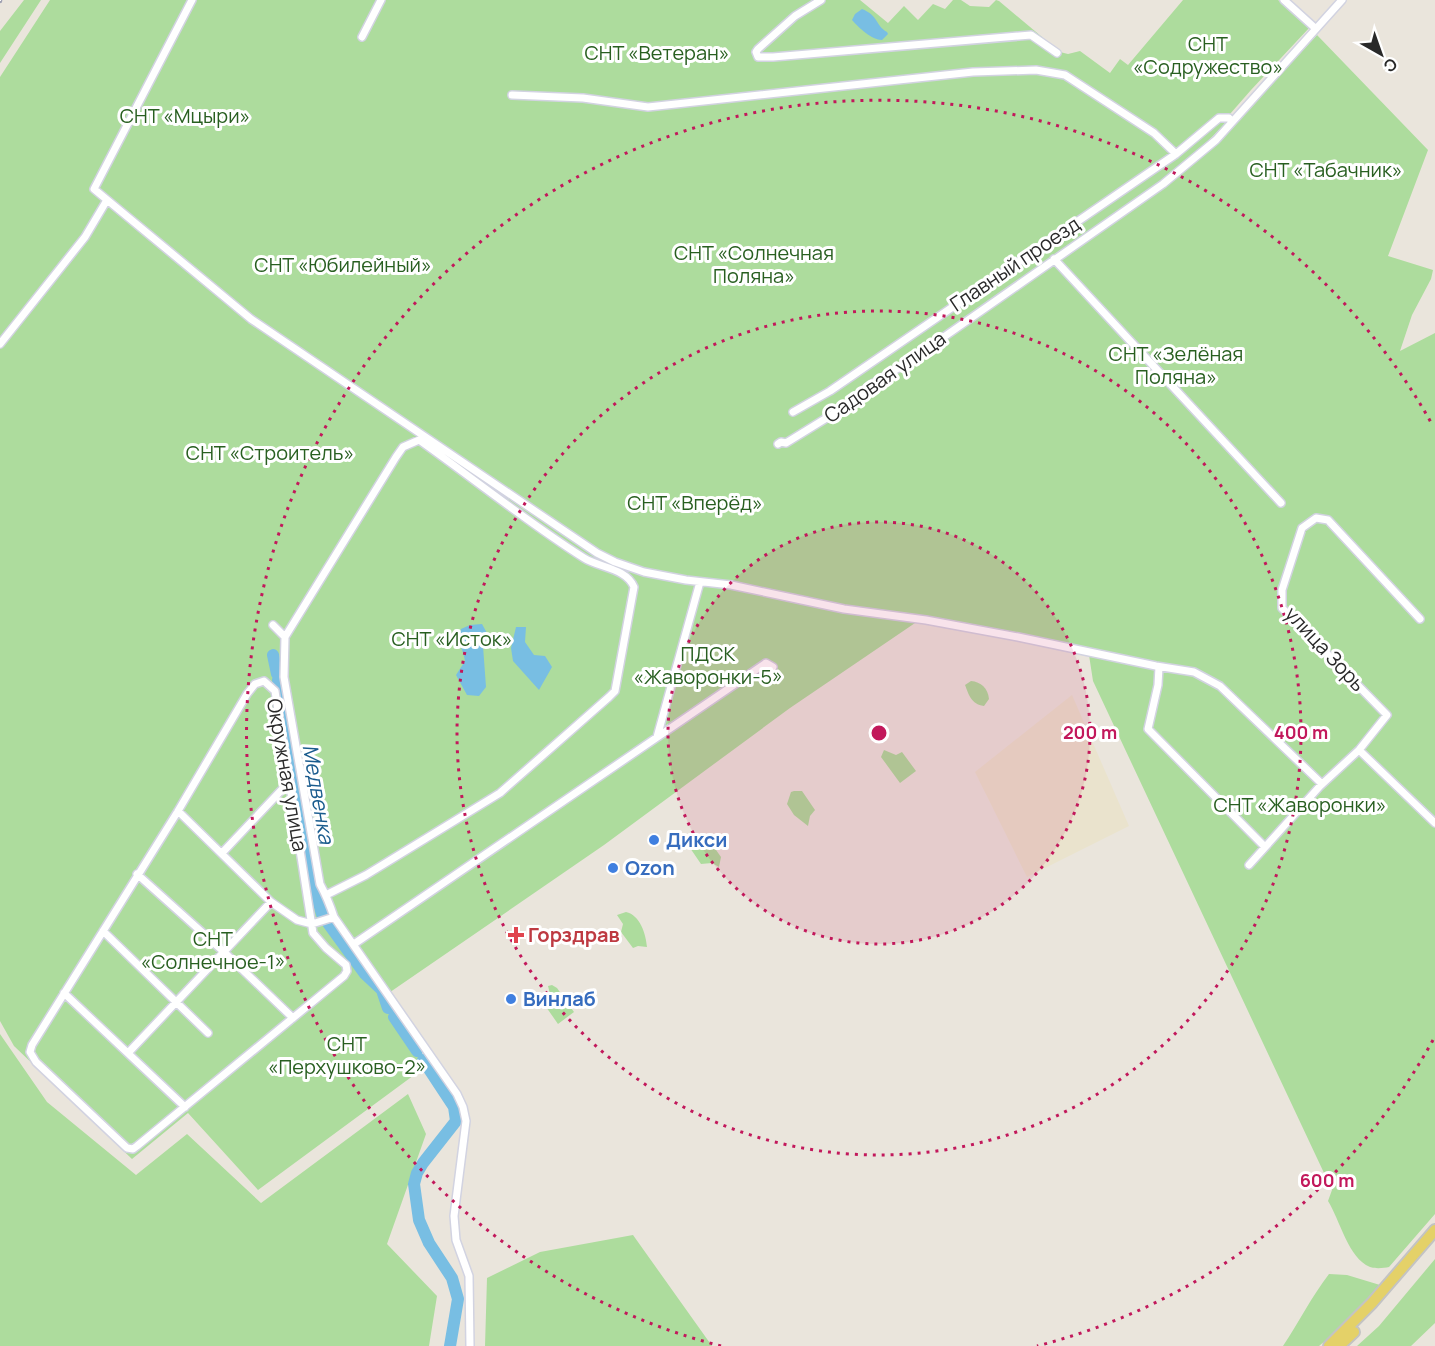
<svg xmlns="http://www.w3.org/2000/svg" width="1435" height="1346" viewBox="0 0 1435 1346" font-family="Manrope,sans-serif">
	<style>
		.education { fill: #eae3cd }
		.green { fill: #addc9d }
		.water { fill: #78bee3 }
		.lines { fill: none; stroke-linecap: round; stroke-linejoin: round }
		.river { stroke: #78bee3; stroke-width: 12 }
		.street-casing { stroke: #d2d3e1; stroke-width: 10 }
		.primary-casing { stroke: #c3c3c3; stroke-width: 14 }
		.street { stroke: #fff; stroke-width: 7 }
		.primary { stroke: #e4d168; stroke-width: 10 }
		.rail-casing { stroke: #a0a1b2; stroke-width: 4.5 }
		.rail { stroke: #fff; stroke-width: 2; stroke-dasharray: 7; stroke-linecap: butt }
		.ring { fill: none; stroke: #c2185b; stroke-width: 3; stroke-dasharray: 3 6 }
		.shop-dot { fill: #3f7fe0; stroke: #fff; stroke-width: 2 }
		.health-dot { fill: #e0444e; stroke: #fff; stroke-width: 2 }
		.labels { text-anchor: middle; stroke-width: 6; stroke-linejoin: round; paint-order: stroke }
		.park-label { font-size: 20px; fill: #285f20; stroke: #fff }
		.street-label { font-size: 20px; fill: #292929; stroke: #fff }
		.shop-label { font-size: 20px; font-weight: bold; fill: #366cbe; stroke: #fff; text-anchor: start }
		.health-label { font-size: 20px; font-weight: bold; fill: #be3a42; stroke: #fff; text-anchor: start }
		.water-label { font-size: 21px; font-style: italic; fill: #195b8d; stroke: #fff }
		.centre { fill: #c2185b; stroke: #fff; stroke-width: 3 }
		.ring-label { font-size: 18px; text-anchor: middle; font-weight: bold; fill: #c2185b; stroke: #fff; stroke-width: 6; stroke-linejoin: round; paint-order: stroke }
	</style>
	<rect width="100%" height="100%" fill="#eae5dc"/>
	<path class="education" d="M1072,695L1129,826L1027,877L975,772Z"/>
	<path class="green" d="M24,0H41L0,63V31Z
		M50,0H860L888,23L904,6L918,20L933,4L945,9L953,0H961L970,6L989,7L996,0L999,1L1060,52L1068,54L1080,51L1110,73L1120,59L1128,65L1183,0H1278L1310,27L1251,90L1230,114L1226,123L1207,142L1197,156L1211,149L1317,35L1428,150L1388,256L1433,270L1431,279L1412,315L1400,351L1435,333V1214L1389,1267C1384,1268 1376,1269 1370,1267C1348,1258 1340,1220 1328,1201L1332,1190L1093,681L1089,655L959,627L918,621L790,708L604,845L380,999L425,1067L258,1190L188,1113L132,1159L14,1046L0,1021V77Z
		M971,681C981,682 988,688 989,699L984,706C971,704 969,695 965,685Z
		M884,750L896,755L902,752L916,771L900,783L881,757Z
		M794,791H802L815,810L810,816L808,826L794,815L787,804L791,792Z
		M704,833L721,857L719,867L712,863L701,864L688,845Z
		M626,912C640,915 646,934 647,947L638,946L633,948L621,932L623,924L617,915Z
		M552,985L557,988L574,1012L558,1024L544,1004L550,994L548,986Z
		M0,1034L47,1102L136,1175L187,1134L261,1203L408,1094L426,1134L387,1244L437,1296L429,1346H0Z
		M633,1235L712,1346H485L487,1278L540,1252Z
		M1435,1259V1323L1411,1346H1357L1379,1326Z
		M1329,1274L1347,1275L1380,1285L1340,1328L1319,1346H1283C1299,1322 1312,1296 1329,1274Z"/>
	<path class="water" d="M862,9C879,16 875,25 887,32L888,34L882,40C872,40 859,28 852,20L855,14Z
		M482,624L488,635L483,646L486,687L479,696L467,695L456,675L465,661C463,647 456,644 461,629L470,625Z
		M516,627H526L525,642L534,655L545,656L552,667L539,690L513,661L511,648Z"/>
	<g class="lines">
		<path class="river" d="M273,655L277,674
			M278,680L314,886L322,914
			M328,923L365,974L382,990L388,1008
			M394,1017L417,1051
			M423,1060L454,1107L456,1121L423,1163L417,1173L414,1184L419,1220L429,1243L452,1278L458,1299L450,1346"/>
		<g class="street-casing">
			<path id="street" d="M192,0L94,189L251,319L597,553L615,562L644,572L686,580L731,585L844,609L926,620L1018,637L1156,666L1194,672L1220,686L1322,784
				M821,0L795,16L758,49L756,52L758,57H773L1031,35L1057,53
				M1284,0L1315,28
				M362,37L381,0
				M512,95L583,98L648,107L973,72L1036,70L1065,75L1154,133L1176,154
				M1054,259L1281,503
				M0,344L85,237L107,200
				M793,412L830,391L1176,154L1219,118H1229L1232,122
				M778,444L781,442L786,443L846,406L869,386L908,362L1163,184L1216,140L1342,0
				M273,625L285,637
				M1159,667L1158,685L1148,729L1265,847
				M264,681L275,691L313,933L326,948L346,965L347,971L344,976L137,1146L133,1149L127,1148L36,1062L30,1052L32,1045L178,811L247,694L255,684Z
				M657,737L700,582
				M1359,750L1435,823
				M178,811L271,902L297,920L312,924L334,917
				M222,853L290,781
				M1249,865L1320,786L1359,750L1387,715L1282,608V590L1302,528L1316,518L1328,520L1420,619
				M137,874L224,952L293,1018
				M326,895L366,875L500,793L609,697L615,691L634,587C626,568 600,568 584,558C527,522 474,479 419,440L403,447L396,457L285,637L284,677L320,884C326,895 330,905 334,917L457,1094L463,1107L466,1121L454,1216L456,1240L469,1276L470,1346
				M103,931L208,1033
				M354,944L766,663L773,667
				M64,993L185,1107
				M128,1053L271,902"/>
		</g>
		<g class="primary-casing">
			<path id="primary" d="M1329,1346L1372,1303L1435,1230
				M1339,1346L1354,1332"/>
		</g>
		<use href="#street" class="street"/>
		<use href="#primary" class="primary"/>
		<g class="rail-casing">
			<path id="rail" d="M0,1V0"/>
		</g>
		<use href="#rail" class="rail"/>
	</g>
	<circle cx="879" cy="733" r="211" fill="#c2185b" fill-opacity=".12"/>
	<g class="ring">
		<circle cx="879" cy="733" r="211"/>
		<circle cx="879" cy="733" r="422"/>
		<path d="M1433 1040A633 633 0 0 1 1037 1346M721 1346A633 633 0 1 1 1433 426"/>
	</g>
	<g class="shop-dot">
		<circle cx="654" cy="840" r="6"/>
		<circle cx="613" cy="868" r="6"/>
		<circle cx="511" cy="999" r="6"/>
	</g>
	<path class="health-dot" d="M513 926h6v6h6v6h-6v6h-6v-6h-6v-6h6z"/>
	<g class="labels">
		<g class="park-label">
			<text x="1208" y="51">СНТ<tspan x="1208" dy="23">«Содружество»</tspan></text>
			<text x="657" y="60">СНТ «Ветеран»</text>
			<text x="185" y="123">СНТ «Мцыри»</text>
			<text x="1326" y="177">СНТ «Табачник»</text>
			<text x="754" y="260">СНТ «Солнечная<tspan x="754" dy="23">Поляна»</tspan></text>
			<text x="343" y="272">СНТ «Юбилейный»</text>
			<text x="1176" y="361">СНТ «Зелёная<tspan x="1176" dy="23">Поляна»</tspan></text>
			<text x="270" y="460">СНТ «Строитель»</text>
			<text x="695" y="510">СНТ «Вперёд»</text>
			<text x="452" y="646">СНТ «Исток»</text>
			<text x="708" y="661">ПДСК<tspan x="708" dy="23">«Жаворонки-5»</tspan></text>
			<text x="1300" y="812">СНТ «Жаворонки»</text>
			<text x="213" y="946">СНТ<tspan x="213" dy="23">«Солнечное-1»</tspan></text>
			<text x="347" y="1051">СНТ<tspan x="347" dy="23">«Перхушково-2»</tspan></text>
		</g>
		<g class="street-label">
			<text transform="translate(1015 264) rotate(-34)" y="7">Главный проезд</text>
			<text transform="translate(885 377) rotate(-35)" y="7">Садовая улица</text>
			<text transform="translate(1325 649) rotate(47)" y="7">улица Зорь</text>
			<text transform="translate(287 775) rotate(80)" y="7">Окружная улица</text>
		</g>
		<g class="shop-label">
			<text x="666" y="847">Дикси</text>
			<text x="625" y="875">Ozon</text>
			<text x="523" y="1006">Винлаб</text>
		</g>
		<g class="health-label">
			<text x="528" y="942">Горздрав</text>
		</g>
		<g class="water-label">
			<text transform="translate(318 794) rotate(80)" y="7">Медвенка</text>
		</g>
	</g>
	<circle cx="879" cy="733" r="9" class="centre"/>
	<g class="ring-label">
		<text x="1090" y="739">200 m</text>
		<text x="1301" y="739">400 m</text>
		<text x="1327" y="1187">600 m</text>
	</g>
	<g transform="translate(1381 54) rotate(140)" stroke="#ffffff" stroke-width="4.5" paint-order="stroke">
	<path d="M0-4.5L10 22L0 15L-10 22Z" fill="#292929"/>
	<text y="-9" font-size="16" font-weight="bold" text-anchor="middle" fill="#292929">С</text>
	</g>
</svg>
